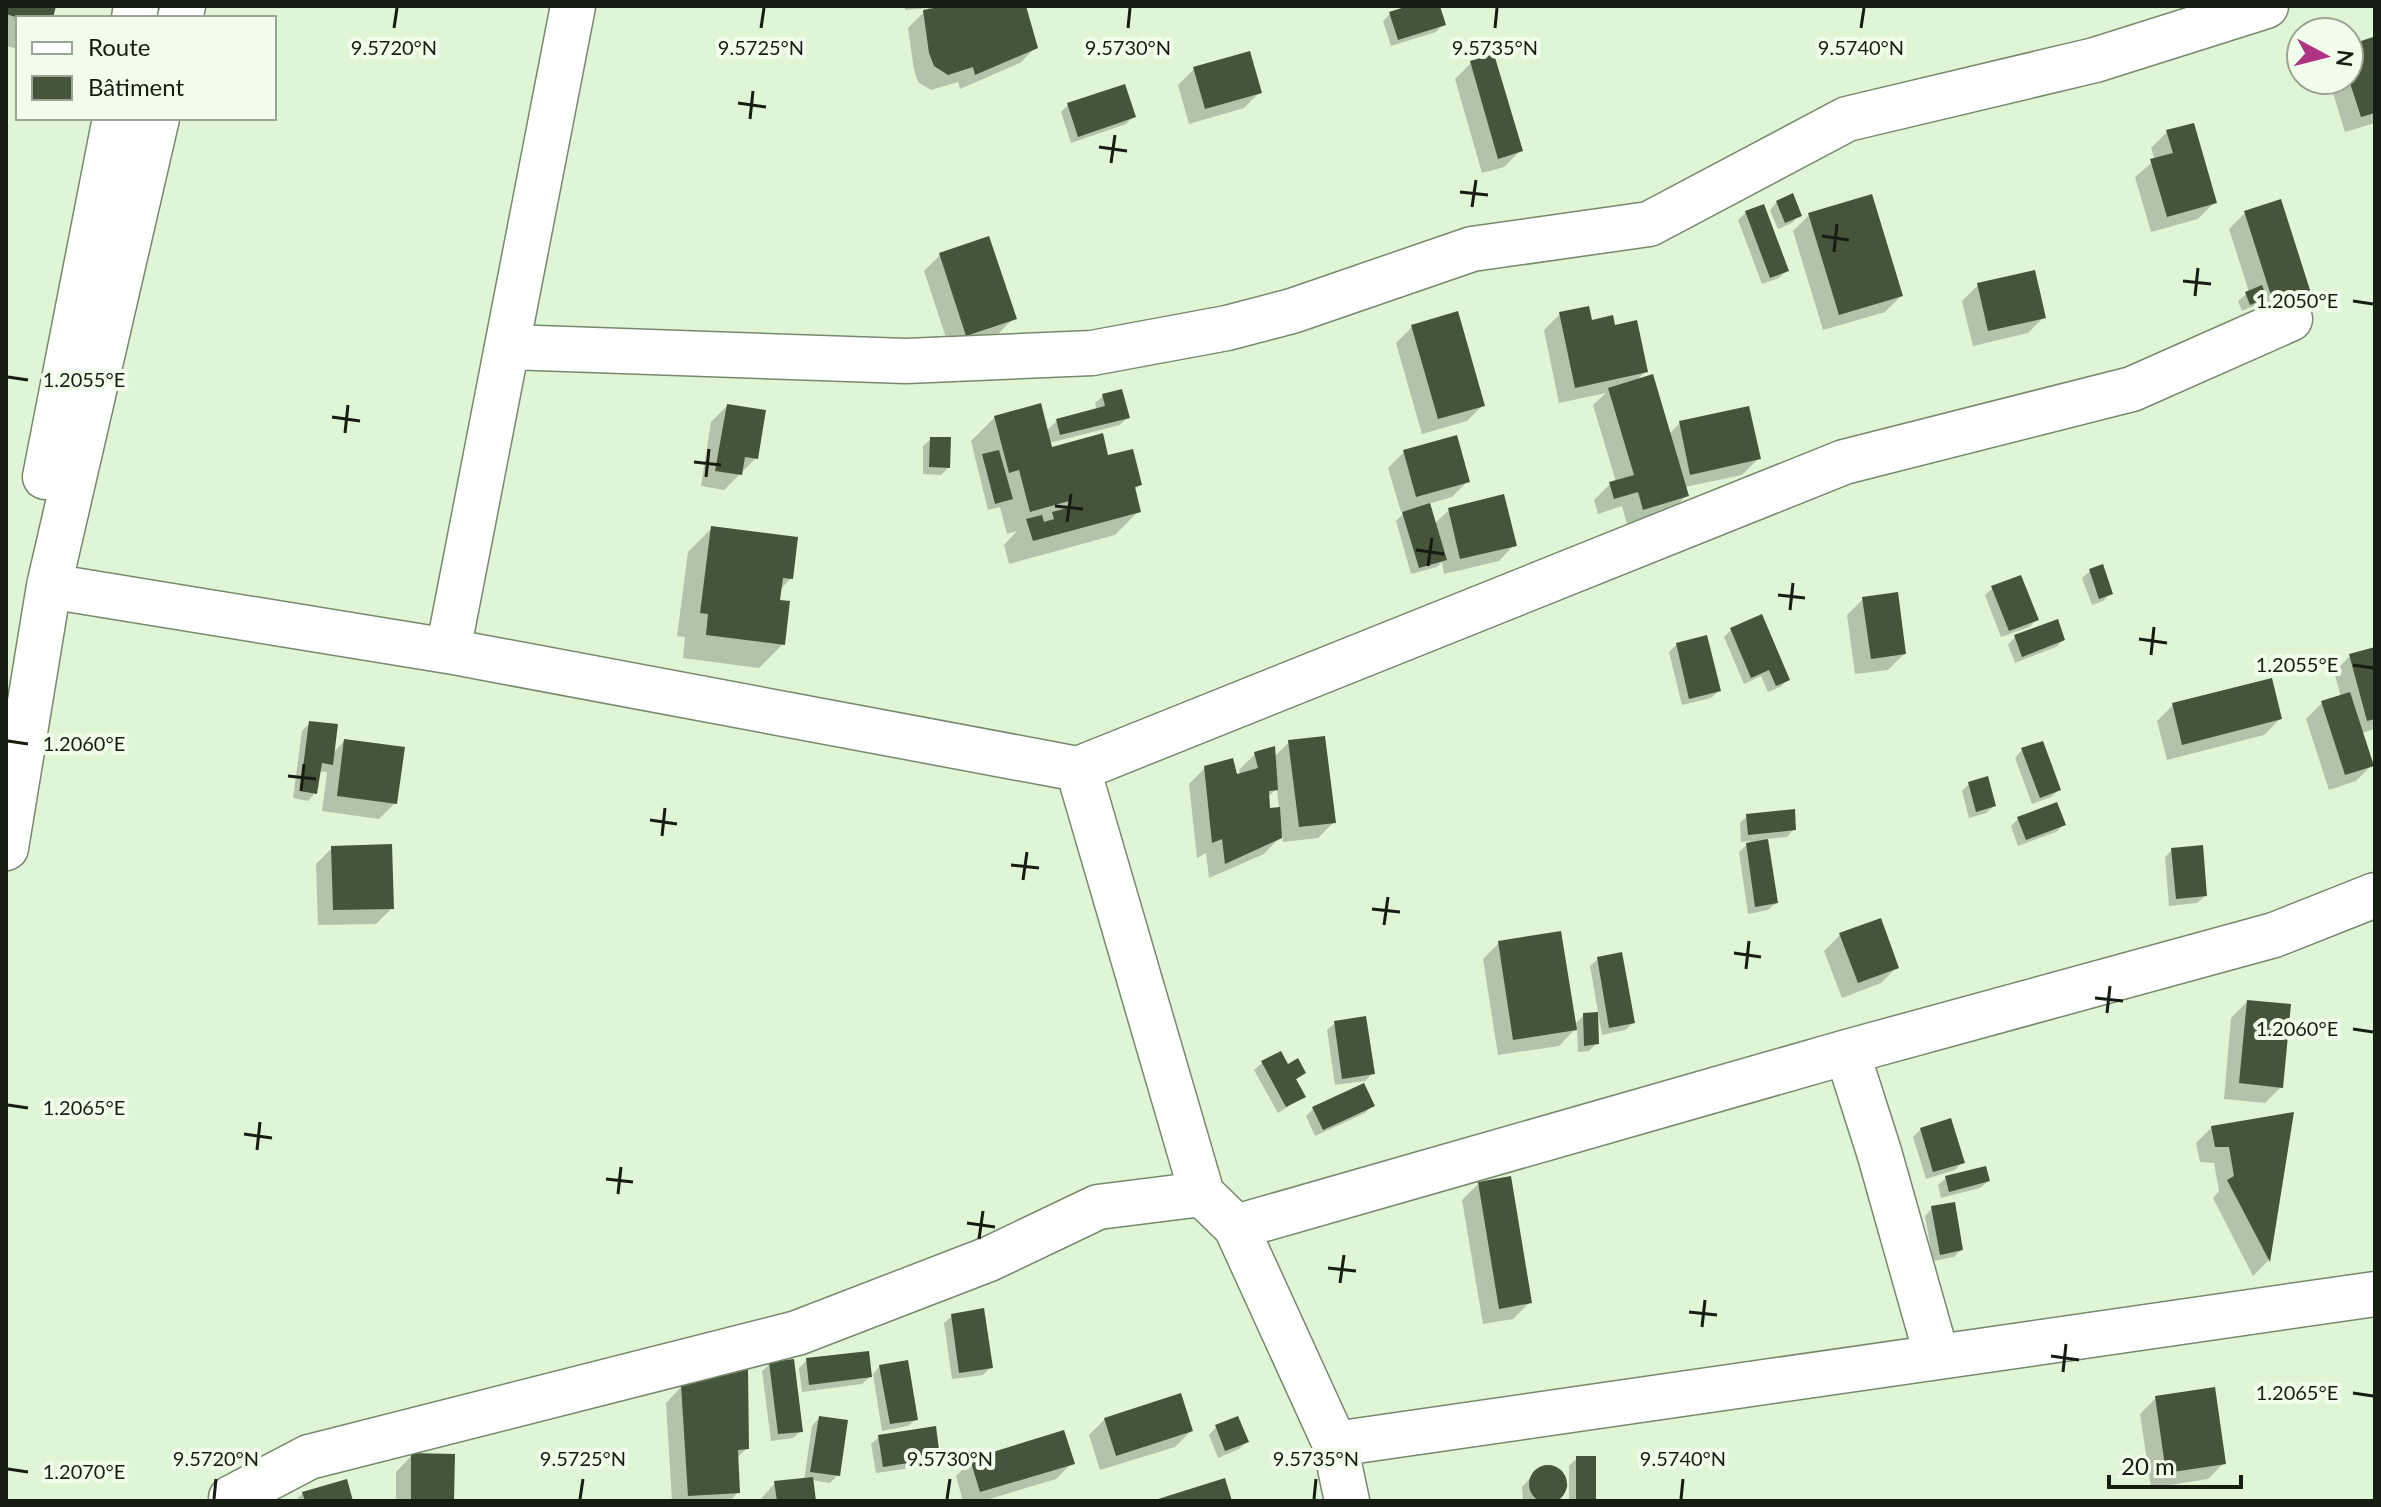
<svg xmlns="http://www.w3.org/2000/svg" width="2381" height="1507" viewBox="0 0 2381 1507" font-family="Lato,sans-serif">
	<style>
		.shadow { fill: #0003; fill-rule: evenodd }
		.building { fill: #45553c }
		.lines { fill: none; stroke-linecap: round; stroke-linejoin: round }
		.street-casing { stroke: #76886d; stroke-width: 47 }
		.street { stroke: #fff; stroke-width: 44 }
		.ticks { fill: none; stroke: #151c11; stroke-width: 3 }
		.ticks-label { font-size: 20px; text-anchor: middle; fill: #151c11; stroke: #f2feec; stroke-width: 8; stroke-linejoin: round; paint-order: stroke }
	</style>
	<rect width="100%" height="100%" fill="#e0f4d6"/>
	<path class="shadow" d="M6,6H54L51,18H18V49L6,46Z
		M905,6H1017L1036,47L1020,63L960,89L958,82L931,90L918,82L914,70L908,28L928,8L905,10Z
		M1415,6H1438L1443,24L1436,32L1391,46L1383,21L1390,14Z
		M2349,47L2375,51V123L2345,132L2329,80H2349Z
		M1471,63L1520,151L1504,167L1482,173L1455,79Z
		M1194,69L1260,92L1244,108L1189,124L1178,85Z
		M1068,105L1134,116L1126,124L1071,143L1061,112Z
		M2167,132L2214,203L2198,219L2151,232L2135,177L2155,160L2151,148Z
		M1777,202L1799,215L1792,223L1778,229L1770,210Z
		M1746,212L1786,271L1779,278L1762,284L1738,220Z
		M2245,213L2308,293L2292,309L2258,320L2254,306L2242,311L2238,301L2249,292L2229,229Z
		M1809,215L1901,296L1885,312L1823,330L1793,231Z
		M940,255L1014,318L998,334L950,350L924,271Z
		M1978,285L2044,317L2028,333L1973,346L1962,301Z
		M1560,314L1614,327L1646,371L1636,381L1669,434L1680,423L1758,459L1742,475L1685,487L1687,495L1671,511L1627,524L1622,506L1598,514L1594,500L1610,484L1616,482L1593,405L1606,393L1559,403L1544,330Z
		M1412,327L1483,405L1467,421L1422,434L1396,343Z
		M1103,396L1128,417L1120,425L1049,443L1051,449L1107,458L1140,484L1133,491L1139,511L1115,535L1009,564L1004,545L1017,531L1007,534L1000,507L988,510L971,441L995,417L1046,431L1057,421L1097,410L1095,403Z
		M727,406L756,458L724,490L701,486L711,422Z
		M931,439L948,468L941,475L923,474V446Z
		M1404,452L1468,481L1452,497L1428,504L1434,524L1449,510L1514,545L1499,561L1444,574L1442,562L1437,567L1411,574L1396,521L1407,510L1401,512L1388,468Z
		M712,528L791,578L780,590L778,601L783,644L759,668L683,658L685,637L677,636L688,552Z
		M2090,571L2111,593L2103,601L2092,605L2082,578Z
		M1993,588L2036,620L2029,627L2001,637L1985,595Z
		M1863,599L1904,654L1888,670L1855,674L1847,615Z
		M1732,629L1788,680L1780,687L1768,692L1761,676L1744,684L1724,637Z
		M2015,637L2063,640L2056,647L2015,663L2008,645Z
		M1677,644L1719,691L1711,698L1682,705L1669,652Z
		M2375,649V729L2361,733L2372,765L2356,781L2329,790L2306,719L2322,703L2341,697L2334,672L2350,656Z
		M2173,705L2280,719L2264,735L2167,760L2157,721Z
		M310,723L333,753L344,741L395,803L379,819L322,811L327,772L319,771L315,793L308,801L293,798L302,731Z
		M1289,742L1334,822L1318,838L1283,842L1282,835L1264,854L1209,878L1206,853L1197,858L1189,784L1205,768L1236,776L1240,775L1239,770L1255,754L1274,757ZM1277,788L1279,809L1269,810L1267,798Z
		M2022,750L2059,790L2051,797L2032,804L2015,758Z
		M1969,784L1994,806L1986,813L1969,818L1962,791Z
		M1747,816L1794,829L1787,837L1766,839L1776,903L1768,910L1748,914L1739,852L1751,841L1741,842L1740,823Z
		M2018,819L2063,825L2056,832L2018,846L2011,826Z
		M332,848L392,908L376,924L318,925L316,864Z
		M2172,850L2205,896L2197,903L2169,906L2165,857Z
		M1840,935L1897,967L1881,983L1842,998L1824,951Z
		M1499,943L1574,1025L1584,1015L1596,1044L1589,1051L1578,1052L1577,1027L1559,1046L1498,1055L1483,959Z
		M1598,959L1633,1023L1625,1030L1602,1035L1590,966Z
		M2247,1002L2281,1087L2265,1103L2224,1099L2231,1018Z
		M1335,1023L1373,1073L1365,1081L1335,1085L1327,1030Z
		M1280,1053L1287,1067L1304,1072L1295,1081L1304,1096L1278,1113L1254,1070L1262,1063Z
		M1373,1105L1365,1113L1315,1136L1306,1116L1313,1109Z
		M2292,1114L2268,1261L2253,1276L2213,1198L2219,1191L2214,1163L2200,1162L2196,1143L2212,1127Z
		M1921,1129L1962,1162L1955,1170L1926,1179L1913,1137Z
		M1946,1178L1988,1181L1980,1188L1941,1198L1938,1185Z
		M1478,1184L1529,1303L1513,1319L1483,1324L1462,1200Z
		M1932,1208L1961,1250L1954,1257L1933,1261L1925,1216Z
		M952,1316L990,1368L983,1375L952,1379L944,1323Z
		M807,1360L870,1377L862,1384L802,1392L799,1368Z
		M770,1364L801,1431L793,1438L771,1441L762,1371Z
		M880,1366L916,1419L908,1426L882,1431L873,1374Z
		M682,1386L747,1448L736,1459L738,1492L730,1501H672L666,1403Z
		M2156,1398L2224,1463L2208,1479L2151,1488L2140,1414Z
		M819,1418L838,1475L830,1483L811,1480L814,1501H759L775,1483L804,1480L812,1426Z
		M1105,1419L1191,1431L1175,1447L1100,1470L1089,1435Z
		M1216,1427L1247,1442L1239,1449L1218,1458L1209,1435Z
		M879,1437L938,1457L931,1465L876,1473L871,1444Z
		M412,1455L452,1501H396V1472Z
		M1577,1458L1594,1498L1592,1501H1569V1466Z
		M972,1460L1072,1463L1056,1479L983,1501H963L956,1476Z
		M1544,1466L1554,1467L1561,1472L1568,1486L1557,1501H1523L1522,1487L1536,1471Z
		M303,1493L351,1501H295Z"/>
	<path class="building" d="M6,6H56L53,18H19L6,14Z
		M945,6H1019V8L1026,6L1038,48L975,75L973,67L948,75L934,66L929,53L923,10Z
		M1408,6H1440L1446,25L1398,40L1389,12Z
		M2373,37L2375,45V113L2361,117L2349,80V45Z
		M1250,51L1262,93L1205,109L1193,67Z
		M1494,54L1523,151L1498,159L1470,61Z
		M1125,84L1136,117L1078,137L1067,103Z
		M2194,123L2217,203L2167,217L2150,159L2173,153L2166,130Z
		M1793,193L1802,216L1785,223L1776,201Z
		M1872,194L1903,296L1839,315L1808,213Z
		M2281,199L2311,293L2274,305L2244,211Z
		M1764,204L1789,271L1770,278L1745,211Z
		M989,236L1017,319L966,336L939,253Z
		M2035,270L2046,318L1988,331L1977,283Z
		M2262,285L2267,298L2250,305L2245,292Z
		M1589,306L1592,320L1613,315L1615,325L1637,320L1648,372L1575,388L1559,312Z
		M1458,311L1485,406L1438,419L1411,325Z
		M1653,374L1689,496L1643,510L1638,492L1614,499L1609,482L1634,475L1608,388Z
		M1122,389L1130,418L1060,435L1056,419L1105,406L1102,394Z
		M1041,403L1052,447L1103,433L1108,455L1133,449L1142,485L1135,487L1141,512L1033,541L1026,519L1042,515L1044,522L1054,519L1052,512L1071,507L1069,501L1030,512L1019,470L1009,473L994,416Z
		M727,404L766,410L758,459L745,457L742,475L715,471Z
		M1749,406L1761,459L1690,475L1679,421Z
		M1457,435L1470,482L1416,497L1403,450Z
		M930,437H951L950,468L929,467Z
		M999,450L1013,499L995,504L982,454Z
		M1504,494L1517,546L1460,559L1448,508Z
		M1430,503L1447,560L1419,568L1402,512Z
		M711,526L798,537L793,579L783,578L780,600L790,601L785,645L706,635L708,614L700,613Z
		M2103,564L2113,594L2099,599L2089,569Z
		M2021,575L2039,620L2009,631L1991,586Z
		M1898,592L1906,654L1871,659L1862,597Z
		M1762,614L1790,680L1776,686L1769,670L1751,678L1730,628Z
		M2058,619L2065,640L2022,657L2014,635Z
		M1707,635L1721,691L1689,699L1676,643Z
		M2375,647V719L2367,721L2349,654Z
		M2272,678L2282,719L2182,745L2172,703Z
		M2350,692L2374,766L2345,775L2321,701Z
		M309,721L338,724L333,765L322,763L317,794L300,791Z
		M1325,736L1336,823L1299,827L1288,740Z
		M344,739L405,747L397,804L337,796Z
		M2043,741L2061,790L2040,798L2021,748Z
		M1275,746L1278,790L1269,791L1270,808L1280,807L1282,838L1225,864L1222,839L1212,843L1204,766L1233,758L1237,774L1258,768L1254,752Z
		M1988,776L1996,806L1976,812L1968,782Z
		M2057,802L2066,825L2026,840L2017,817Z
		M1795,809L1796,830L1748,835L1746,814Z
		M1768,839L1778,903L1755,907L1746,843Z
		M392,844L394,909L333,910L331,846Z
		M2203,845L2207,896L2176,899L2171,848Z
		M1881,918L1899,968L1858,983L1839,933Z
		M1561,931L1577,1030L1513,1040L1498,941Z
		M1622,952L1635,1023L1609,1028L1597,957Z
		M2247,1000L2291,1004L2283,1088L2239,1083Z
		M1598,1012L1599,1044L1584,1046L1583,1013Z
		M1366,1016L1375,1074L1342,1079L1334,1021Z
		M1281,1051L1288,1064L1298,1058L1306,1073L1296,1079L1306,1097L1286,1107L1261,1061Z
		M1364,1083L1375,1106L1323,1130L1312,1107Z
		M2294,1112L2270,1262L2227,1180L2234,1176L2229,1147H2215L2211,1126Z
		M1951,1118L1965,1163L1933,1172L1920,1128Z
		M1986,1166L1990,1181L1949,1192L1945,1176Z
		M1511,1176L1532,1303L1499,1309L1478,1182Z
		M1955,1202L1963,1250L1940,1255L1931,1206Z
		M984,1308L993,1368L959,1373L951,1314Z
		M869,1351L872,1377L809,1385L806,1358Z
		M794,1359L803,1432L778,1434L769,1362Z
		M908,1360L918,1420L890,1424L879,1365Z
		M748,1367L749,1449L738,1450L740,1493L688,1496L681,1385Z
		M2215,1387L2226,1464L2166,1473L2155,1396Z
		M1181,1393L1193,1431L1116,1456L1104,1418Z
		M819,1416L848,1420L840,1476L810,1472Z
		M1238,1416L1249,1442L1225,1451L1215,1425Z
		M936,1426L940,1458L883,1467L878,1435Z
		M1064,1430L1075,1464L980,1492L970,1459Z
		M411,1453L455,1454L454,1501H411Z
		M1576,1456H1596V1499H1576Z
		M1529 1484a19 19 0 1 1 38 0a19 19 0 1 1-38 0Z
		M813,1477L816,1501H777L774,1481Z
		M1225,1478L1232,1501H1155V1500Z
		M347,1479L353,1501H305L302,1492Z"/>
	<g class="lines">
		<g class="street-casing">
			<path id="street" d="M134,18L136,6
				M180,18L183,6
				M509,347L906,361L1092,353L1227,328L1292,311L1472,249L1649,224L1847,119L2095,60L2266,6
				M45,477L115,118
				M49,586L448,651L1078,769L1844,462L2132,389L2290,319
				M448,651L573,6
				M1078,769L1202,1194L1236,1227L1335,1444L1347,1501
				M6,848L49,586L157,118
				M1847,1052L1879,1152L1937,1357
				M1236,1227L1847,1052L2274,935L2375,895
				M1335,1444L2375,1294
				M231,1501V1498L309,1457L797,1333L989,1259L1098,1207L1202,1194"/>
		</g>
		<use href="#street" class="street"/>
	</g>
	<path class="ticks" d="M394,28L397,8M761,28L764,8M1128,28L1130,8M1495,28L1497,8M1861,28L1864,8M738,103L766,107M750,119L753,91M1099,147L1127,151M1111,163L1115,135M1460,192L1488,195M1472,207L1476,180M1822,236L1849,240M1834,252L1837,224M2183,281L2211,284M2195,296L2198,268M2353,301L2373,304M8,377L28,380M332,417L360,421M345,433L348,405M694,462L721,465M706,477L709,449M1055,506L1083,509M1067,522L1071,494M1416,550L1444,554M1428,566L1432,538M1778,595L1805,598M1790,610L1793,583M2139,639L2167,643M2151,655L2154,627M2353,665L2373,668M8,741L28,744M288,776L316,779M301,791L304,764M650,820L677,824M662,836L665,808M1011,865L1039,868M1023,880L1027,852M1372,909L1400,912M1384,925L1388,897M1734,953L1761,957M1746,969L1749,941M2095,998L2123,1001M2107,1013L2110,986M2353,1029L2373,1032M8,1105L28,1108M244,1134L272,1138M257,1150L260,1122M606,1179L633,1182M618,1194L621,1167M967,1223L995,1227M979,1239L983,1211M1328,1268L1356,1271M1340,1283L1344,1255M1689,1312L1717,1315M1702,1327L1705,1300M2051,1356L2079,1360M2063,1372L2066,1344M2353,1393L2373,1396M8,1469L28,1472M214,1499L216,1479M580,1499L583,1479M947,1499L950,1479M1314,1499L1316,1479M1681,1499L1683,1479"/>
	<g class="ticks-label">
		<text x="394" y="55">9.5720°N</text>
		<text x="761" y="55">9.5725°N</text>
		<text x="1128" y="55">9.5730°N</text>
		<text x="1495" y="55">9.5735°N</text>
		<text x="1861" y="55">9.5740°N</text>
		<text x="2297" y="308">1.2050°E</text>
		<text x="84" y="387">1.2055°E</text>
		<text x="2297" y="672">1.2055°E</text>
		<text x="84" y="751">1.2060°E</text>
		<text x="2297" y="1036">1.2060°E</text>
		<text x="84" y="1115">1.2065°E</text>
		<text x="2297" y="1400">1.2065°E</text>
		<text x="216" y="1466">9.5720°N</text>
		<text x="583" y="1466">9.5725°N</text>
		<text x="950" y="1466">9.5730°N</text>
		<text x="1316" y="1466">9.5735°N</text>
		<text x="1683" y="1466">9.5740°N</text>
		<text x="84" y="1479">1.2070°E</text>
	</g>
	<rect width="2381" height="1507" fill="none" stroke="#151c11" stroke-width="16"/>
	<rect x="16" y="16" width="260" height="104" fill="#f2feec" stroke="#9aa494" stroke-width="2"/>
	<rect x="32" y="42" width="40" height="12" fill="#ffffff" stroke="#9aa494" stroke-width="2"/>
	<text x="88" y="56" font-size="24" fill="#151c11">Route</text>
	<rect x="32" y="76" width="40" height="24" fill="#45553c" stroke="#9aa494" stroke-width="2"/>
	<text x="88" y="96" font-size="24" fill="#151c11">Bâtiment</text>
	<g transform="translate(2325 56) rotate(97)"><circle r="38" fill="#f2feec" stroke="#9aa494" stroke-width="2"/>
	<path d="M0-6L14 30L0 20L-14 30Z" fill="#b03484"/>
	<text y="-12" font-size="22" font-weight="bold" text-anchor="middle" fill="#151c11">N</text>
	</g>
	<path d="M2109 1475v12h132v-12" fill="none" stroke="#151c11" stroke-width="4"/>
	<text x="2121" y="1475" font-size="24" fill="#151c11" stroke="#f2feec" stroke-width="6" paint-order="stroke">20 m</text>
</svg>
